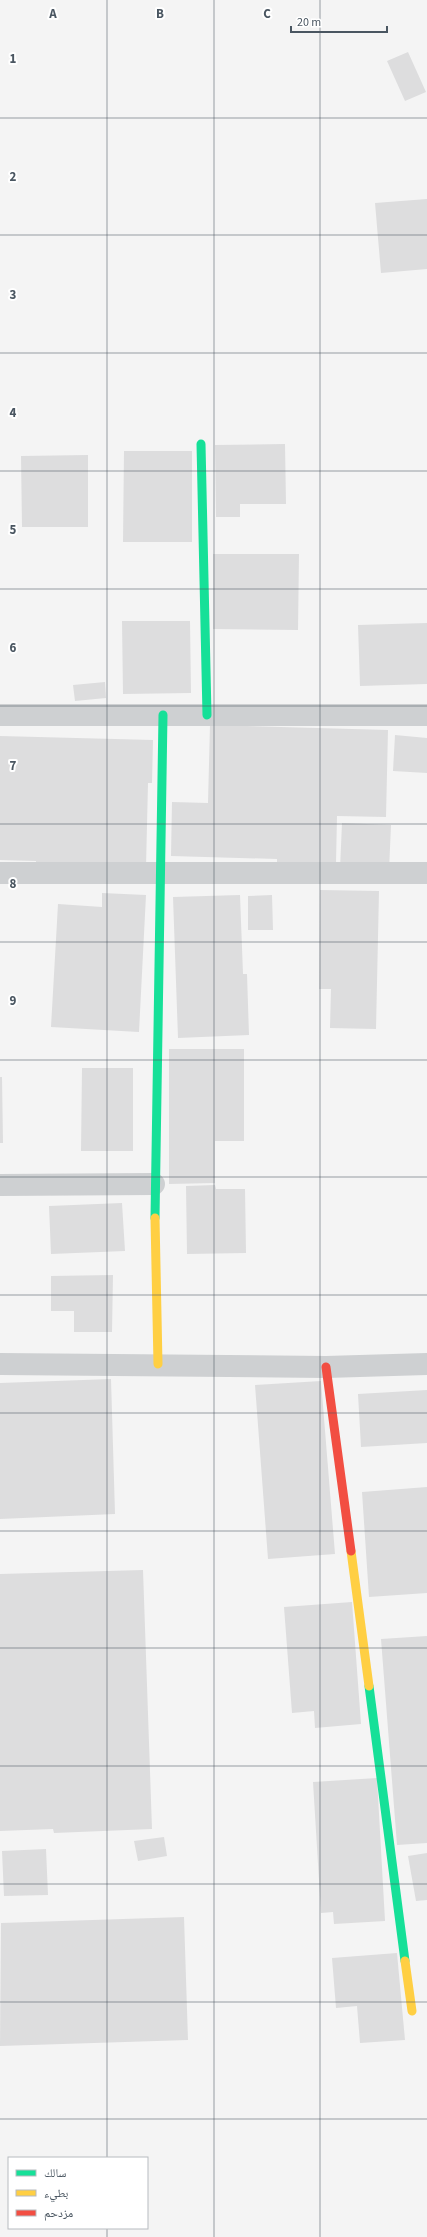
<svg xmlns="http://www.w3.org/2000/svg" width="427" height="2237" viewBox="0 0 427 2237" font-family="'Source Sans 3','Noto Naskh Arabic',sans-serif">
	<style>
		.building { fill: #ddddde }
		.lines { fill: none; stroke-linecap: round; stroke-linejoin: round }
		.street { stroke: #ced0d2; stroke-width: 22 }
		.fast { stroke: #16e098; stroke-width: 9 }
		.slow { stroke: #ffcf43; stroke-width: 9 }
		.jam { stroke: #f24e42; stroke-width: 9 }
		.grid { fill: none; stroke: #4a5661; stroke-width: 1; stroke-opacity: 0.55 }
		.grid-label { font-size: 13px; text-anchor: middle; font-weight: bold; fill: #4a5661; stroke: #fff; stroke-width: 4; stroke-linejoin: round; paint-order: stroke }
	</style>
	<rect width="100%" height="100%" fill="#f4f4f4"/>
	<path class="building" d="M408,52L426,92L405,101L387,61Z
		M427,199V269L381,273L375,203Z
		M285,444L286,504H240V517H216L215,445Z
		M124,451H192V542H123Z
		M88,455V527H22L21,456Z
		M213,554H299L298,630L213,629Z
		M122,621H190L191,693L123,694Z
		M427,623V684L360,686L358,625Z
		M105,682L106,698L75,701L73,685Z
		M210,725L388,730L386,817L337,816L336,863L277,862V859L171,856L172,802L208,803Z
		M395,735L427,738V773L393,771Z
		M0,736L153,740L152,783H148L146,867L36,864V861L0,860Z
		M342,823L391,825L389,871L340,869Z
		M320,890L379,891L376,1029L330,1028L331,989H319Z
		M102,893L146,895L139,1032L51,1027L58,904L102,907Z
		M240,895L243,974H247L249,1035L178,1038L173,897Z
		M272,895L273,930H248V896Z
		M169,1049H244V1141H215V1183L169,1184Z
		M82,1068H133V1151H81Z
		M0,1077H2L3,1143H0Z
		M215,1185L216,1189H245L246,1253L187,1254L186,1186Z
		M122,1203L125,1251L51,1254L49,1206Z
		M113,1275L112,1332H74V1311H51V1276Z
		M111,1379L115,1514L0,1519V1383Z
		M321,1381L335,1554L268,1559L255,1385Z
		M427,1390V1443L361,1447L358,1394Z
		M427,1487V1593L369,1597L362,1492Z
		M143,1570L152,1829L54,1833L53,1829L0,1831V1574Z
		M352,1602L361,1724L315,1728L314,1711L292,1713L284,1607Z
		M427,1636V1843L397,1845L381,1639Z
		M377,1778L385,1921L334,1924L333,1912L321,1913L313,1782Z
		M164,1837L167,1856L138,1861L134,1841Z
		M46,1849L48,1895L4,1896L2,1851Z
		M427,1853V1900L416,1901L408,1856Z
		M184,1917L188,2040L0,2046L1,1923Z
		M397,1953L405,2040L360,2043L357,2006L336,2008L332,1958Z"/>
	<g class="lines">
		<path class="street" d="M0,715H427
			M0,873H427
			M0,1185L154,1184
			M0,1364L326,1367L427,1364"/>
		<path class="fast" d="M201,444L207,715
			M155,1218L163,715
			M369,1686L405,1961"/>
		<path class="slow" d="M155,1218L158,1364
			M351,1551L369,1686
			M405,1961L412,2011"/>
		<path class="jam" d="M326,1367L351,1551"/>
	</g>
	<path class="grid" d="M107,0V2158M214,0V2237M320,0V2237M0,118H427M0,235H427M0,353H427M0,471H427M0,589H427M0,706H427M0,824H427M0,942H427M0,1060H427M0,1177H427M0,1295H427M0,1413H427M0,1531H427M0,1648H427M0,1766H427M0,1884H427M0,2002H427M0,2119H427M107,2228V2237"/>
	<g class="grid-label">
		<text x="53" y="18">A</text>
		<text x="160" y="18">B</text>
		<text x="267" y="18">C</text>
		<text x="13" y="63">1</text>
		<text x="13" y="181">2</text>
		<text x="13" y="299">3</text>
		<text x="13" y="417">4</text>
		<text x="13" y="534">5</text>
		<text x="13" y="652">6</text>
		<text x="13" y="770">7</text>
		<text x="13" y="888">8</text>
		<text x="13" y="1005">9</text>
	</g>
	<rect x="8" y="2157" width="140" height="72" fill="#ffffff" stroke="#b7bbc0"/>
	<rect x="16" y="2170" width="20" height="6" fill="#16e098" stroke="#b7bbc0"/>
	<text x="44" y="2177" font-size="12" fill="#4a5661">سالك</text>
	<rect x="16" y="2190" width="20" height="6" fill="#ffcf43" stroke="#b7bbc0"/>
	<text x="44" y="2197" font-size="12" fill="#4a5661">بطيء</text>
	<rect x="16" y="2210" width="20" height="6" fill="#f24e42" stroke="#b7bbc0"/>
	<text x="44" y="2217" font-size="12" fill="#4a5661">مزدحم</text>
	<path d="M291 26v6h96v-6" fill="none" stroke="#4a5661" stroke-width="2"/>
	<text x="297" y="26" font-size="12" fill="#4a5661" stroke="#ffffff" stroke-width="3" paint-order="stroke">20 m</text>
</svg>
